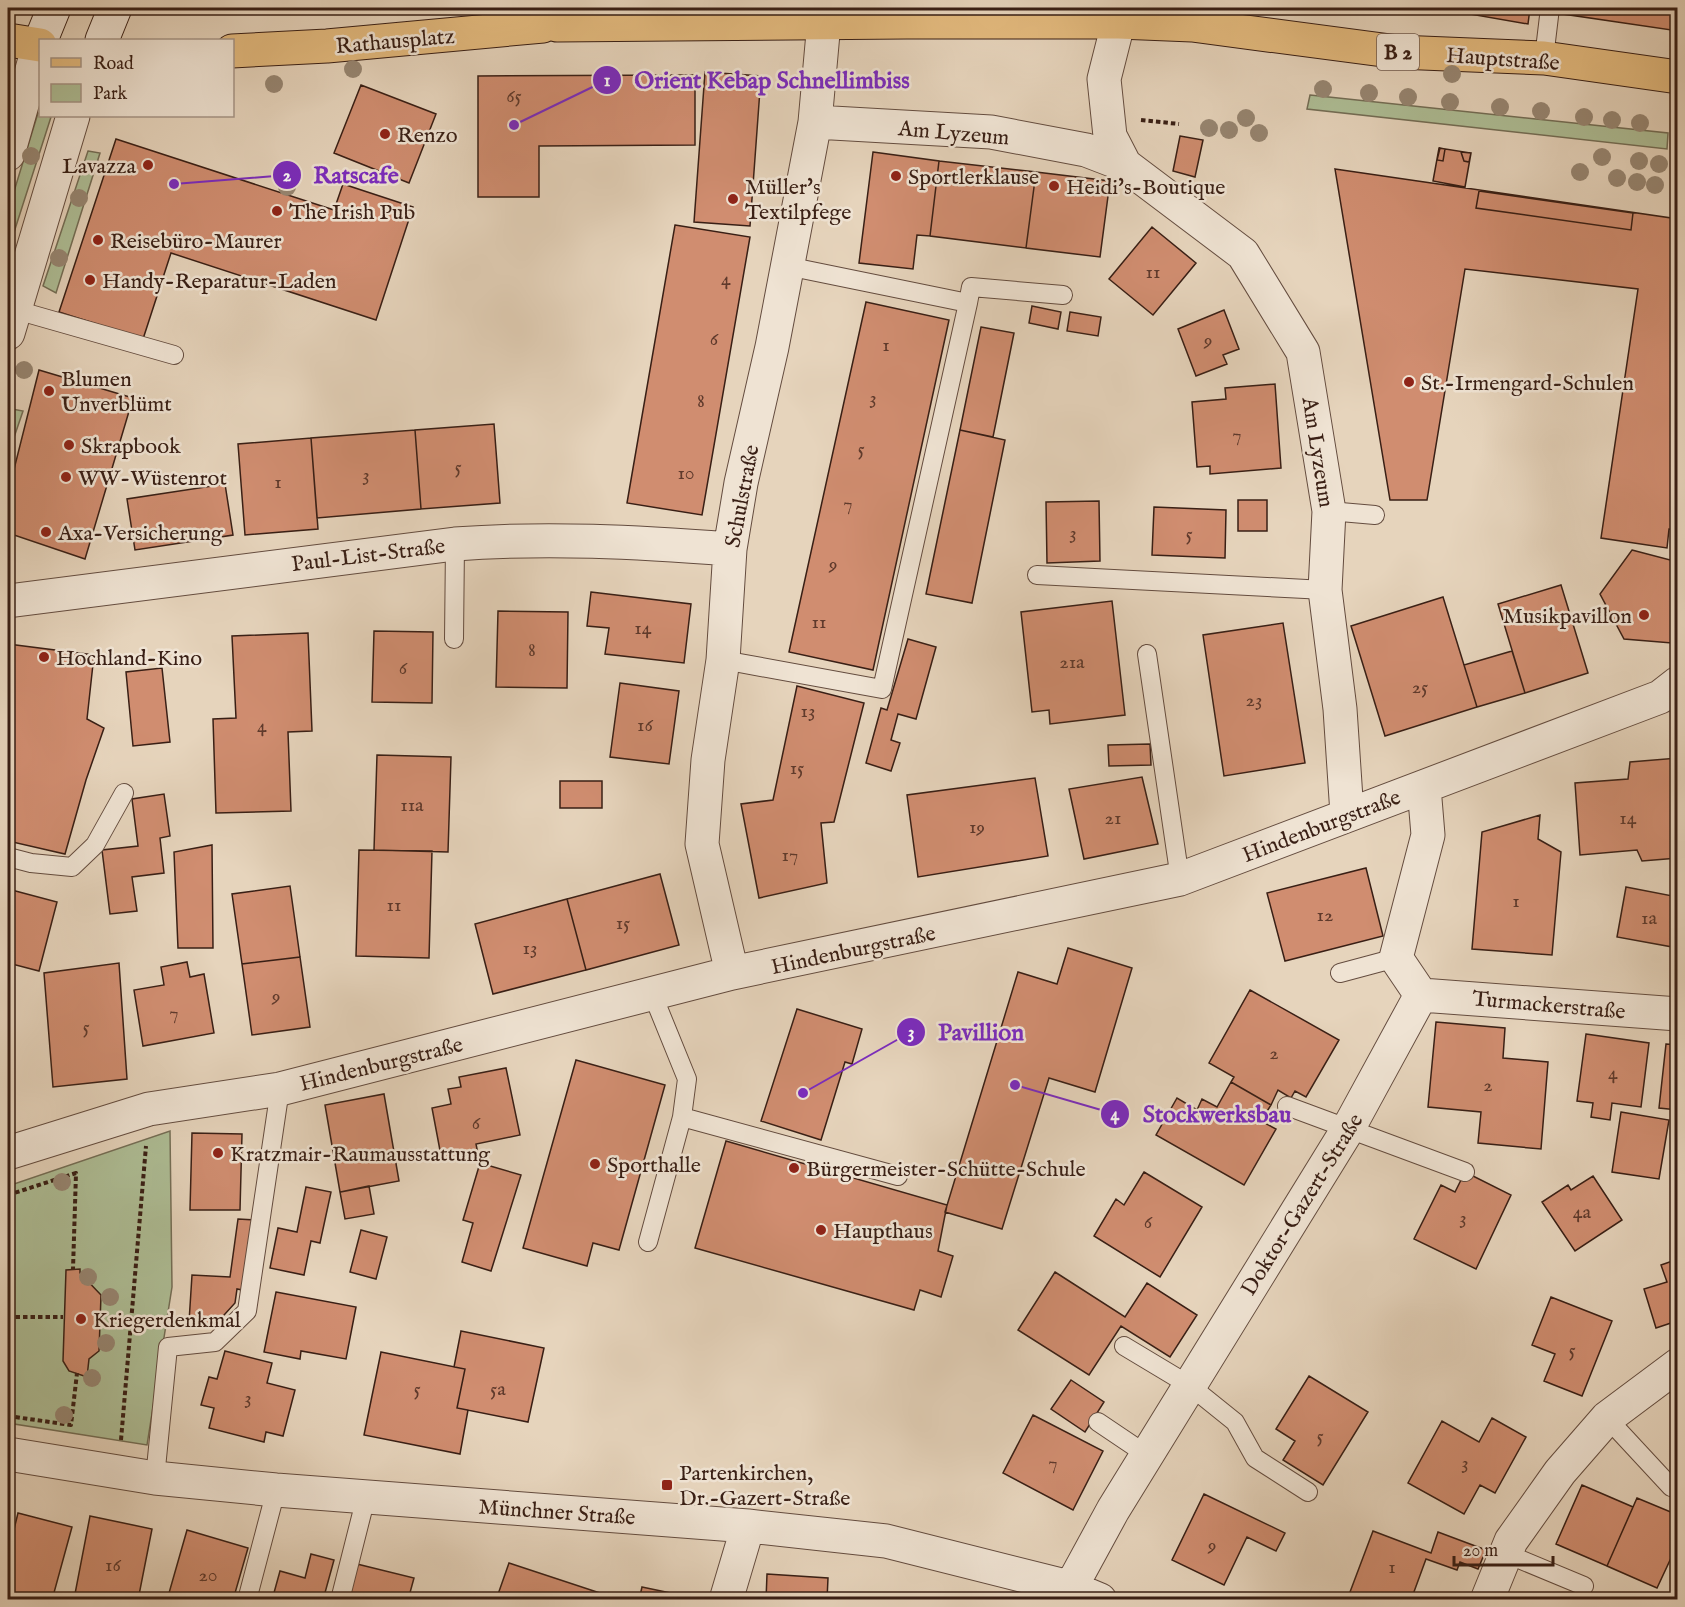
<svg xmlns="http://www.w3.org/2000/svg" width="1685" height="1607" viewBox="0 0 1685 1607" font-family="'IM FELL English',serif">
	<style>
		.green { fill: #aebe96; stroke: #746e56; stroke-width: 1.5 }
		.building { fill: #d08d70; stroke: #391f15; stroke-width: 1.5 }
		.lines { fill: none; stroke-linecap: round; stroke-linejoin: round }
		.lane-casing { stroke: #644c3f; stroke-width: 20 }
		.street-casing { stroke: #644c3f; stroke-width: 35 }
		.secondary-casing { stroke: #391f15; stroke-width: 35 }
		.primary-casing { stroke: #391f15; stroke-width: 35 }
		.path { stroke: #391f15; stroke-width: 4; stroke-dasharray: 4.5 3; stroke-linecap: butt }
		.lane { stroke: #efe3d3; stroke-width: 18 }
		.street { stroke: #efe3d3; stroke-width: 33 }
		.secondary { stroke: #efe3d3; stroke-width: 33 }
		.primary { stroke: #e3ba7e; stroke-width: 33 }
		.tree { fill: #978672 }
		.poi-dot { fill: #8f2418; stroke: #efe3d3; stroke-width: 2 }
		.labels { text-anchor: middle; stroke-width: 5; stroke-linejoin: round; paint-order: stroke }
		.number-label { font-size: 20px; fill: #5f3a2c }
		.shield { fill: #efe3d3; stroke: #705a4e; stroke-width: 1.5 }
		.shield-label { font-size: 21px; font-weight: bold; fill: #391f15 }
		.street-label { font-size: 22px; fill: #391f15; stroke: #efe3d3 }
		.poi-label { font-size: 22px; fill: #391f15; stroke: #efe3d3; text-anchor: start }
		.leader { fill: none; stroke: #7b2cbf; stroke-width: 2 }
		.callout-dot { fill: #7b2cbf; stroke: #efe3d3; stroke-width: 2 }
		.mark-label { font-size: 18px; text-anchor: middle; font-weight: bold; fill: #fff }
		.callout-label { font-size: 24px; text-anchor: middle; font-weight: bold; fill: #7b2cbf; stroke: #efe3d3; stroke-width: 5; stroke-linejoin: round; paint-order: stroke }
	</style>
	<rect width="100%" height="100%" fill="#e6d4bc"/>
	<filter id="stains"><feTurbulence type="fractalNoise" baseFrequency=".00333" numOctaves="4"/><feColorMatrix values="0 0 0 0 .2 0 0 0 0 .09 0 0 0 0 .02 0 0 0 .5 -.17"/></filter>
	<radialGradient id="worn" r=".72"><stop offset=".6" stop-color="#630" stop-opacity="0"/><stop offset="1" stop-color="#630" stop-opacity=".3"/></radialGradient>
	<path class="green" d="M1310,95L1668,133L1667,149L1307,109Z
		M38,113L51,117L8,251V211Z
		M88,151L100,153L56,293L43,286Z
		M12,409L23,411L9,452L8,424Z
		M170,1131L172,1287L147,1445L8,1423V1186Z"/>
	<path class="building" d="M1465,8H1530L1528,24L1464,13Z
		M1564,8H1678V31L1563,14Z
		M705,72L761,76L750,226L694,222Z
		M695,75V145L539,146V197H478V76Z
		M361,85L436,114L409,183L334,153Z
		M1180,136L1203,140L1195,177L1173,171Z
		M116,139L334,210L343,184L413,207L376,320L171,253L143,339L59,312Z
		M1439,148L1471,153L1465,187L1433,181Z
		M1440,148L1445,149L1443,161L1437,160Z
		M873,152L939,161L930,236L917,235L913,269L859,263Z
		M1461,152L1471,153L1469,162L1464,161Z
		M939,161L1036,172L1026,248L930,236Z
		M1335,169L1678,219V530L1669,529L1667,548L1601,538L1638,289L1465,269L1427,500H1390Z
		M1036,172L1110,181L1100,257L1026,248Z
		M1479,191L1633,213L1631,230L1476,208Z
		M675,225L750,237L702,515L627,503Z
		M1152,227L1196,263L1153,315L1109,279Z
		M866,302L949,320L873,670L789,652Z
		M1032,306L1061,312L1058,329L1029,323Z
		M1224,310L1239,349L1223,355L1227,364L1196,376L1178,329Z
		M1070,312L1101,317L1098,336L1067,331Z
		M981,327L1014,333L993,437L960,430Z
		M39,370L133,398L85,559L8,533V493Z
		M1275,384L1281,468L1210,474V466L1197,467L1192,402L1226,399L1225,388Z
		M494,424L500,503L421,509L415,430Z
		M415,430L421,509L317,518L311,438Z
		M960,430L1005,440L972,603L926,594Z
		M311,438L318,529L245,535L238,444Z
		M225,484L233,535L135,550L127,499Z
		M1238,500H1267V531H1238Z
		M1099,501L1100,561L1047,563L1046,502Z
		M1154,507L1226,510L1225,558L1152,555Z
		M1632,550L1678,562V635L1672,643L1624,639L1600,594Z
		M1561,585L1588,673L1525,693L1498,604Z
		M591,592L691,604L684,663L605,654L609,628L587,626Z
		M1443,597L1477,707L1385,736L1351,626Z
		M1112,601L1125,715L1050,724L1049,710L1032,712L1021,612Z
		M498,611L568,612L567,688L496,687Z
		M1283,623L1305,763L1224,776L1203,635Z
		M374,631L433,632L432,703L372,702Z
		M308,633L312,731L288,732L291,811L216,813L213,719L236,718L232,636Z
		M908,639L936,647L916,719L898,714L891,740L900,743L891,771L866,763L881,708L887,710Z
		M8,644L94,655L87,719L104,728L86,780L65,854L8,841Z
		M1512,651L1525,693L1477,707L1464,665Z
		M162,668L170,742L133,746L126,672Z
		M620,683L679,691L669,764L610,757Z
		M797,686L864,703L834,822L821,823L827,883L759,898L741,804L773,800Z
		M1150,744L1151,765L1109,766L1108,745Z
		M377,755L451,757L448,852L374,850Z
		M1678,758V858L1642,861L1637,850L1580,855L1575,783L1628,779L1630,762Z
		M1142,777L1158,844L1084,859L1069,789Z
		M1035,778L1048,856L918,877L907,795Z
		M560,781H602V808H560Z
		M164,794L170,836L160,838L164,873L132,877L137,911L110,914L102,850L138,846L132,799Z
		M1540,815L1538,839L1561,852L1552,955L1472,949L1482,832Z
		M212,845L213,948H178L174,852Z
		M359,850L432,851L429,958L356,956Z
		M1366,868L1383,936L1285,961L1267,893Z
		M660,874L679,945L586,970L567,899Z
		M290,886L300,957L242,964L232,894Z
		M1626,887L1678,897V948L1617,937Z
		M8,889L57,902L39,971L8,963Z
		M567,899L586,970L493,994L475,924Z
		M1068,948L1132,968L1095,1092L1049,1078L1002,1229L945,1212L1018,972L1057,984Z
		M300,957L310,1027L252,1035L242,964Z
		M187,962L190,977L204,974L214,1033L143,1046L134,990L164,985L161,967Z
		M119,963L127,1079L53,1087L44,973Z
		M1250,990L1339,1040L1306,1097L1295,1091L1291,1098L1278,1090L1271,1105L1231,1082L1234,1077L1209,1063Z
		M797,1009L862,1029L852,1064L845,1062L821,1140L761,1121Z
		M1436,1022L1505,1028L1503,1058L1548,1062L1541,1149L1478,1143L1481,1112L1428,1107Z
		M1586,1034L1649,1043L1641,1107L1612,1103L1610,1120L1591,1117L1593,1103L1577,1101Z
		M1666,1044L1678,1045V1110L1659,1108Z
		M576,1060L665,1085L619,1250L593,1243L587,1266L523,1248Z
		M506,1068L520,1135L476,1144L478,1154L442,1161L432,1108L451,1104L448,1089L461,1087L459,1077Z
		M1231,1082L1271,1105L1261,1121L1276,1129L1244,1185L1156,1135L1177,1098L1197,1110L1202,1099L1217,1107Z
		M384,1094L399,1181L340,1192L325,1105Z
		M1621,1112L1669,1120L1659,1179L1612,1172Z
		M192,1133L242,1134L240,1210H190Z
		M726,1141L947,1205L938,1251L953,1256L941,1297L920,1290L914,1310L695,1248Z
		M480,1163L521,1175L491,1271L462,1262L473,1223L463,1220Z
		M1144,1172L1202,1207L1160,1277L1094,1236L1116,1199L1124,1205Z
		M1465,1172L1511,1195L1476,1269L1414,1239L1441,1185L1455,1192Z
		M1593,1176L1622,1220L1575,1251L1542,1202L1568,1185L1571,1190Z
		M369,1186L374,1214L345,1219L340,1192Z
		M306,1187L331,1192L320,1243L311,1241L304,1275L270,1268L278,1228L297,1232Z
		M238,1219L255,1220L247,1291L237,1289L235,1303L215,1325L189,1322L192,1275L230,1277Z
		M361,1230L387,1237L376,1279L350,1272Z
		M1678,1259V1332L1674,1333L1671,1323L1656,1328L1644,1289L1667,1282L1661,1265Z
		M80,1269V1273L101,1295L99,1351L89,1359L87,1377L69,1371L63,1361L66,1270Z
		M1055,1272L1125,1317L1147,1283L1197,1315L1170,1357L1121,1326L1089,1375L1018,1330Z
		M276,1292L356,1307L346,1359L301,1351L300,1359L264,1352Z
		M1551,1297L1612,1321L1582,1396L1544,1381L1555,1354L1532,1345Z
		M461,1331L544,1348L528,1422L457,1408L465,1369L454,1367Z
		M225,1351L272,1363L267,1383L295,1390L283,1436L266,1432L264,1442L209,1428L214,1408L201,1405L209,1377L217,1379Z
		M381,1352L465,1369L457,1408L468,1410L460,1454L364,1435Z
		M1309,1376L1368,1412L1323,1485L1283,1460L1295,1441L1276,1429Z
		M1071,1380L1104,1402L1085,1432L1051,1409Z
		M1033,1415L1103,1451L1073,1510L1003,1473Z
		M1492,1418L1526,1437L1495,1493L1480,1485L1464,1514L1408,1483L1442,1421L1479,1442Z
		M1582,1485L1633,1507L1607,1566L1556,1544Z
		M1204,1494L1285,1533L1276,1551L1247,1537L1224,1585L1172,1560Z
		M1637,1498L1678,1515V1543L1657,1588L1607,1566Z
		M18,1513L72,1527L52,1600H8V1554Z
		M90,1516L152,1529L138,1600L74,1599Z
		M187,1530L248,1548L233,1600H167Z
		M1373,1531L1431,1553L1438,1532L1486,1550L1478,1569L1460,1562L1457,1570L1426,1559L1411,1600H1347Z
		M311,1554L334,1560L323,1600H272L280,1571L305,1578Z
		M509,1563L603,1594L601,1600H496Z
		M357,1564L414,1578L408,1600H348Z
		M767,1574L828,1578L827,1600H766Z
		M642,1587L704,1600H639Z"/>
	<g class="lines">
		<g class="lane-casing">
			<path id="lane" d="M1544,58L1550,8
				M968,303L971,287L1063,295
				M9,308L174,355
				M1329,511L1375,515
				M1037,575L1325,590
				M454,639L455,544
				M1147,654L1180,879
				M723,660L882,689L968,303L787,266
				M8,857L31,863L72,867L95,845L124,793
				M1340,973L1396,958
				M1287,1106L1465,1172
				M682,1117L898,1176
				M648,1242L682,1117L687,1079L652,993
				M1124,1346L1189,1385L1235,1422L1255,1458L1308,1492
				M1607,1418L1671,1487L1678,1489
				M1098,1422L1147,1455
				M155,1478L168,1347L215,1342L247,1311L280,1089
				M1507,1554L1584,1586
				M247,1600L276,1490
				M340,1600L366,1497"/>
		</g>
		<g class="street-casing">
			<path id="street" d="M1122,8L1104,79L1110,136L1125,165
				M815,122L991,132L1086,150L1125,165L1243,254L1303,352L1329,511L1325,590L1340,709L1347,814
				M8,154L39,45
				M8,333L73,116
				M8,601L455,544C547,537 638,542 730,549
				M732,973L702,844L708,760L723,660L730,549L741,483L772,347L815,122L824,22
				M1421,995L1678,1014
				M8,1153L149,1109L280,1089L732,973L1180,879L1660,697L1678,683
				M8,1454L155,1478L276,1490L748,1526L886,1541L1069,1587L1100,1600
				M726,1600L748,1526
				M1064,1600L1113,1510L1348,1129L1421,995L1396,958L1428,835L1424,787
				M1487,1600L1511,1541L1560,1472L1607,1418L1678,1365"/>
		</g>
		<g class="secondary-casing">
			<path id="secondary" d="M41,40L54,8
				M102,40L115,8"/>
		</g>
		<g class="primary-casing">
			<path id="primary" d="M505,8L557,25L906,22H1119L1192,25L1398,52L1544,58L1678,77
				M8,40L40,45
				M232,51L327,46L543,26"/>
		</g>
		<path class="path" d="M1141,120L1179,124
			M8,1195L76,1173L73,1269
			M8,1317H63
			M8,1416L71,1425L77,1373
			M121,1440L146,1146"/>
		<use href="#lane" class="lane"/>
		<use href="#street" class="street"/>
		<use href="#secondary" class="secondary"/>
		<use href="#primary" class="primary"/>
	</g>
	<g class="tree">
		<circle cx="353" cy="69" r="9"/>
		<circle cx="1452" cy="74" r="9"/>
		<circle cx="274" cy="84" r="9"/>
		<circle cx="1323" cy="89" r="9"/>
		<circle cx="1369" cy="93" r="9"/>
		<circle cx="1408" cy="97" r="9"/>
		<circle cx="1450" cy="102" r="9"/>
		<circle cx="1500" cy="107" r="9"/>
		<circle cx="1541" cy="111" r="9"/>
		<circle cx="1584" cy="117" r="9"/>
		<circle cx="1246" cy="118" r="9"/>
		<circle cx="1612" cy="120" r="9"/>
		<circle cx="1640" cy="123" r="9"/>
		<circle cx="1209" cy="128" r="9"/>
		<circle cx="1229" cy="130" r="9"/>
		<circle cx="1259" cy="133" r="9"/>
		<circle cx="31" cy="156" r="9"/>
		<circle cx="1602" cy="157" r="9"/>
		<circle cx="1639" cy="161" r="9"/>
		<circle cx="1659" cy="164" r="9"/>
		<circle cx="1580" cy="172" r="9"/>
		<circle cx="1617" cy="178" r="9"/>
		<circle cx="1637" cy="182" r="9"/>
		<circle cx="1655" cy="185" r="9"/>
		<circle cx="287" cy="187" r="9"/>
		<circle cx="79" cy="198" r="9"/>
		<circle cx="59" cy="258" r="9"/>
		<circle cx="24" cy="370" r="9"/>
		<circle cx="62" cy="1182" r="9"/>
		<circle cx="88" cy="1277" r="9"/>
		<circle cx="110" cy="1297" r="9"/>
		<circle cx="106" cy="1343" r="9"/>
		<circle cx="92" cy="1378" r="9"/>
		<circle cx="64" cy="1415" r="9"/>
	</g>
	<g class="poi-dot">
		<circle cx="385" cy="134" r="6"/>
		<circle cx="148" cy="165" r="6"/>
		<circle cx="896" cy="176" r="6"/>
		<circle cx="1054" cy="186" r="6"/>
		<circle cx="733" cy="199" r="6"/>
		<circle cx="277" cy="211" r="6"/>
		<circle cx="98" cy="240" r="6"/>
		<circle cx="90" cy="280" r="6"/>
		<circle cx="1409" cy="382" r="6"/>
		<circle cx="49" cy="391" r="6"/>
		<circle cx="69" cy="445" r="6"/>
		<circle cx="66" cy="477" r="6"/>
		<circle cx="46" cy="532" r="6"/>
		<circle cx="1644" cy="615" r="6"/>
		<circle cx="44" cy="657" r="6"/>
		<circle cx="218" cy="1153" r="6"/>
		<circle cx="595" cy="1164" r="6"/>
		<circle cx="794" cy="1168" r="6"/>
		<circle cx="821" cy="1230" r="6"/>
		<circle cx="81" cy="1319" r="6"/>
		<rect x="661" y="1479" width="12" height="12" rx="3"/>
	</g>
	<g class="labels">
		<g class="number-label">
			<text x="514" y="102">65</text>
			<text x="1153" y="278">11</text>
			<text x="726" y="285">4</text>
			<text x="714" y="345">6</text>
			<text x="1208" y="346">9</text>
			<text x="886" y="351">1</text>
			<text x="873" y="404">3</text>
			<text x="701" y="407">8</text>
			<text x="1237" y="441">7</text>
			<text x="861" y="455">5</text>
			<text x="458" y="473">5</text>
			<text x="686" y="479">10</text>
			<text x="366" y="481">3</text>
			<text x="278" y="488">1</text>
			<text x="848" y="510">7</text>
			<text x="1073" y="539">3</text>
			<text x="1189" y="540">5</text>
			<text x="833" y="570">9</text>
			<text x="819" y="628">11</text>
			<text x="643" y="634">14</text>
			<text x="532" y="656">8</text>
			<text x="1072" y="668">21a</text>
			<text x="403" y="674">6</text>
			<text x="1420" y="693">25</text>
			<text x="1254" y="706">23</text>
			<text x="808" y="717">13</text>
			<text x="645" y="731">16</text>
			<text x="262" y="732">4</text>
			<text x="797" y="774">15</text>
			<text x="412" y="811">11a</text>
			<text x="1113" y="824">21</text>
			<text x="1628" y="824">14</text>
			<text x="977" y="833">19</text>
			<text x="790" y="861">17</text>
			<text x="1516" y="907">1</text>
			<text x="394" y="911">11</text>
			<text x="1325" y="921">12</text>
			<text x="1649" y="924">1a</text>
			<text x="623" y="929">15</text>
			<text x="530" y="954">13</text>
			<text x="276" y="1002">9</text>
			<text x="174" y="1019">7</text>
			<text x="86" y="1033">5</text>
			<text x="1274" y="1059">2</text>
			<text x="1613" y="1079">4</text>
			<text x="1488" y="1091">2</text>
			<text x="476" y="1129">6</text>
			<text x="1582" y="1218">4a</text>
			<text x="1463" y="1224">3</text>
			<text x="1148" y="1228">6</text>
			<text x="1572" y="1356">5</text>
			<text x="417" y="1395">5</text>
			<text x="498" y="1395">5a</text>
			<text x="248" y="1404">3</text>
			<text x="1320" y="1442">5</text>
			<text x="1053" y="1469">7</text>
			<text x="1465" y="1469">3</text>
			<text x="1212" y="1551">9</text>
			<text x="113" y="1571">16</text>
			<text x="1392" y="1573">1</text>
			<text x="208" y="1581">20</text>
		</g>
		<rect class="shield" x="1377" y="34" width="42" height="36" rx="4.5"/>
		<g class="shield-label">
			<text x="1398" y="59">B 2</text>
		</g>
		<g class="street-label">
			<text transform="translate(395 40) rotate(-5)" y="8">Rathausplatz</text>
			<text transform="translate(1503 58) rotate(4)" y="8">Hauptstraße</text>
			<text transform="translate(954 132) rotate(5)" y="8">Am Lyzeum</text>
			<text transform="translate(1319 452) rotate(81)" y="8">Am Lyzeum</text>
			<text transform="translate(741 496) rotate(-79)" y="8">Schulstraße</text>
			<text transform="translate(368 554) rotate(-7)" y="8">Paul-List-Straße</text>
			<text transform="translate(1321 825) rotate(-21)" y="8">Hindenburgstraße</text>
			<text transform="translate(853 949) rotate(-12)" y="8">Hindenburgstraße</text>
			<text transform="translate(1549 1004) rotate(5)" y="8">Turmackerstraße</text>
			<text transform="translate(381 1063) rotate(-14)" y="8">Hindenburgstraße</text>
			<text transform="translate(1301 1204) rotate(-58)" y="8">Doktor-Gazert-Straße</text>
			<text transform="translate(557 1511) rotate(4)" y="8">Münchner Straße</text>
		</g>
		<g class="poi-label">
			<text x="397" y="142">Renzo</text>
			<text x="136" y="173" text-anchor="end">Lavazza</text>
			<text x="908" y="184">Sportlerklause</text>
			<text x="745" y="194">Müller's<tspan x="745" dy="25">Textilpfege</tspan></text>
			<text x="1066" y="194">Heidi's-Boutique</text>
			<text x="289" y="219">The Irish Pub</text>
			<text x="110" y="248">Reisebüro-Maurer</text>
			<text x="102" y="288">Handy-Reparatur-Laden</text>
			<text x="61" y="386">Blumen<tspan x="61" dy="25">Unverblümt</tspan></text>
			<text x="1421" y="390">St.-Irmengard-Schulen</text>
			<text x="81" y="453">Skrapbook</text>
			<text x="78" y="485">WW-Wüstenrot</text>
			<text x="58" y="540">Axa-Versicherung</text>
			<text x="1632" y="623" text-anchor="end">Musikpavillon</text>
			<text x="56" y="665">Hochland-Kino</text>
			<text x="230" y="1161">Kratzmair-Raumausstattung</text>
			<text x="607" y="1172">Sporthalle</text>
			<text x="806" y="1176">Bürgermeister-Schütte-Schule</text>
			<text x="833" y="1238">Haupthaus</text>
			<text x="93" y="1327">Kriegerdenkmal</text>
			<text x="679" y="1480">Partenkirchen,<tspan x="679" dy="25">Dr.-Gazert-Straße</tspan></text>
		</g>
	</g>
	<path class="leader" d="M514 125L607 80M174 184L287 175M803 1093L911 1032M1015 1085L1115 1114"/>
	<g class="callout-dot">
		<circle cx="514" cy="125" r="6"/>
		<circle cx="174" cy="184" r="6"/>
		<circle cx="803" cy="1093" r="6"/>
		<circle cx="1015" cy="1085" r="6"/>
		<circle cx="607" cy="80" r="15"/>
		<circle cx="287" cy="175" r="15"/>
		<circle cx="911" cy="1032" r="15"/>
		<circle cx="1115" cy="1114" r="15"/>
	</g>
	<g class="mark-label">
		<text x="607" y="86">1</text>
		<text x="287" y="181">2</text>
		<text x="911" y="1038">3</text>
		<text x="1115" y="1120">4</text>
	</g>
	<g class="callout-label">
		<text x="772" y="88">Orient Kebap Schnellimbiss</text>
		<text x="356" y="183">Ratscafe</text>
		<text x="981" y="1040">Pavillion</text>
		<text x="1217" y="1122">Stockwerksbau</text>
	</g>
	<rect width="1685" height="1607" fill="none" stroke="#e6d4bc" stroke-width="30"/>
	<rect x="9" y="9" width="1667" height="1589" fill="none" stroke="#391f15" stroke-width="3"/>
	<rect x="15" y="15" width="1655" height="1577" fill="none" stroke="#391f15" stroke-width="1.5"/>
	<rect x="39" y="39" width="195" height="78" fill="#efe3d3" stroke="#a69587" stroke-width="1.5"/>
	<rect x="51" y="58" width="30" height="9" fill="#e3ba7e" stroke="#a69587" stroke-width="1.5"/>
	<text x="93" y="69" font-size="18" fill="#391f15">Road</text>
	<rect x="51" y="84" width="30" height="18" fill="#aebe96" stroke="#a69587" stroke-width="1.5"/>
	<text x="93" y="99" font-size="18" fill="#391f15">Park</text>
	<path d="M1454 1556v9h99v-9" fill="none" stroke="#391f15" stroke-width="3"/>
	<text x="1463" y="1556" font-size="18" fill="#391f15" stroke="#efe3d3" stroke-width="4.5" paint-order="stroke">20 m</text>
	<rect width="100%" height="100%" filter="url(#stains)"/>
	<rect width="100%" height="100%" fill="url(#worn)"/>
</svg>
